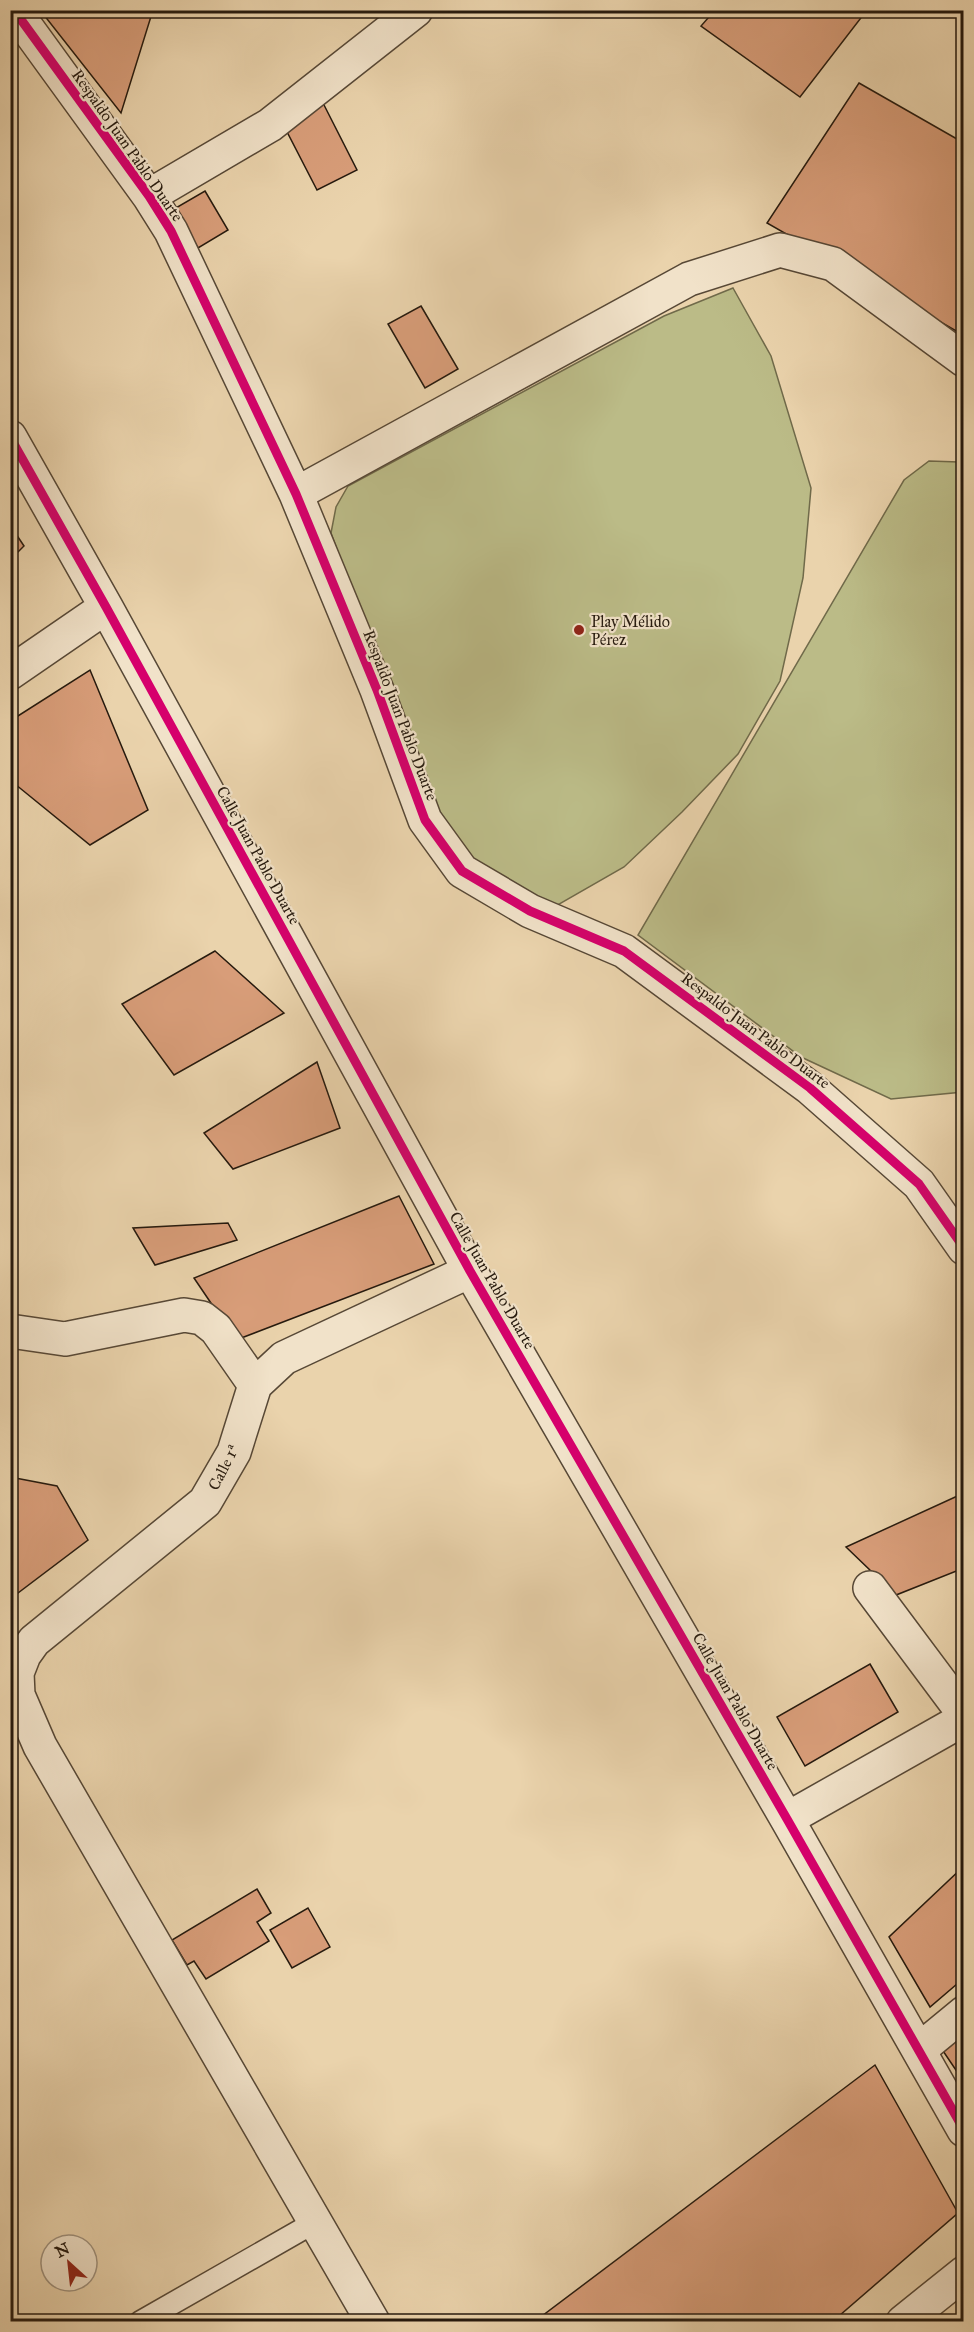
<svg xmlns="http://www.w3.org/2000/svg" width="974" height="2332" viewBox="0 0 974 2332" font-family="'IM FELL Great Primer',serif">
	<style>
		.green { fill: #bbbb87; stroke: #706a4a; stroke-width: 1.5 }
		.building { fill: #d89d79; stroke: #261a0e; stroke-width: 1.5 }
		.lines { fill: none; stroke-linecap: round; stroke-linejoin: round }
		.service-casing { stroke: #574836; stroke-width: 24 }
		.minor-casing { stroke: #574836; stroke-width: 36 }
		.service { stroke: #f1e2c9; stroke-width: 21 }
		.minor { stroke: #f1e2c9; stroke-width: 33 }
		.cycleway-casing { stroke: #f1e2c9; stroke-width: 13 }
		.cycleway { stroke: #d6006c; stroke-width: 9 }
		.poi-dot { fill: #8f2418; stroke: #f1e2c9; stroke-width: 2 }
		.labels { text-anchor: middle; stroke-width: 4.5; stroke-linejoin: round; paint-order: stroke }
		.street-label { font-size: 16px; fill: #261a0e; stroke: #f1e2c9 }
		.poi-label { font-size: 16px; fill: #261a0e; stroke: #f1e2c9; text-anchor: start }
	</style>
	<rect width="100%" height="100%" fill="#ead3ac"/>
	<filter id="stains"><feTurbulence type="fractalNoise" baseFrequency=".00333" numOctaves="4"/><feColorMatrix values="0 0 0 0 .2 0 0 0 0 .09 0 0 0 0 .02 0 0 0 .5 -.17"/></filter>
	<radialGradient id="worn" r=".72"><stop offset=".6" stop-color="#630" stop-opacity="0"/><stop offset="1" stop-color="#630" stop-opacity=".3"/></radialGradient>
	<path class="green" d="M733,288L771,356L811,488L803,578L780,681L738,754L682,812L624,867L549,910L482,872L436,821L331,533L336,507L348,486L664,316Z
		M929,461L959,462L963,465V1092L891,1099L801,1057L638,935L904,480Z"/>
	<path class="building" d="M40,10H153L121,113Z
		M373,10H403L381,25Z
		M715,10H867L800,97L701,26Z
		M859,83L964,143V320L958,332L767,223Z
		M323,103L357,170L317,190L283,124Z
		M205,191L228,230L198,248L174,209Z
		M421,306L458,369L425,388L388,324Z
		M10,525L24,546L10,560Z
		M90,670L148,810L90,845L10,780V721Z
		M215,951L284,1013L174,1075L122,1004Z
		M317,1062L340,1128L233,1169L204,1133Z
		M399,1196L434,1264L236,1340L194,1278Z
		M228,1223L237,1240L155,1265L133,1228Z
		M10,1477L57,1486L88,1540L10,1599Z
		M964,1493V1568L896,1595L846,1547Z
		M870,1664L898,1712L805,1766L777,1717Z
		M964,1672V1694L950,1677Z
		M964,1866V1978L930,2007L889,1937Z
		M257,1889L271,1913L257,1922L269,1941L206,1979L194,1961L187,1965L172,1940Z
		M308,1908L330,1947L292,1968L270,1930Z
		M964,2029V2082L939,2045Z
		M875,2065L958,2213L832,2322H534Z
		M964,2310V2322H949Z"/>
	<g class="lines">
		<g class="service-casing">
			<path id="service" d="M140,2322L315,2222"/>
		</g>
		<g class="minor-casing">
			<path id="minor" d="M14,10L149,196L171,231L296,494L377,690L425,820L462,871L530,911L624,951L810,1088L919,1184L964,1248
				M149,196L270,125L416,10
				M10,437L106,607L470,1271L787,1819L964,2130
				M296,494L689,279L780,250L833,264L964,360
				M10,673L106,607
				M10,1331L65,1339L184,1315L202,1318L216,1329L255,1385
				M870,1588L964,1714
				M18,1695L40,1746L373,2322
				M10,1709L18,1695L17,1673L24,1655L34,1641L205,1502L234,1452L255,1385L284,1358L470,1271
				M787,1819L964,1719
				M919,2050L964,2013
				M903,2322L964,2273"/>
		</g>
		<use href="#service" class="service"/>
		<use href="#minor" class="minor"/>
		<g class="cycleway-casing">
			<path id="cycleway" d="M14,10L149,196L171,231L296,494L377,690L425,820L462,871L530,911L624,951L810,1088L919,1184L964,1248
				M10,437L106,607L470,1271L787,1819L964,2130"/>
		</g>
		<use href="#cycleway" class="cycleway"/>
	</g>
	<circle class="poi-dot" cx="579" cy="630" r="6"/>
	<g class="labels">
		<g class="street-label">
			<text transform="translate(128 145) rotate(55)" y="6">Respaldo Juan Pablo Duarte</text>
			<text transform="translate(401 715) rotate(69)" y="6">Respaldo Juan Pablo Duarte</text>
			<text transform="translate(259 855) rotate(61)" y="6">Calle Juan Pablo Duarte</text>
			<text transform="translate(756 1030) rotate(37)" y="6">Respaldo Juan Pablo Duarte</text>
			<text transform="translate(493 1280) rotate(60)" y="6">Calle Juan Pablo Duarte</text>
			<text transform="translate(223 1467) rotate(-63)" y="6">Calle 1ª</text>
			<text transform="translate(736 1701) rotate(60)" y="6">Calle Juan Pablo Duarte</text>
		</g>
		<g class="poi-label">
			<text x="591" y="627">Play Mélido<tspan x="591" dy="18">Pérez</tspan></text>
		</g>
	</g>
	<rect width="974" height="2332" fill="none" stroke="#ead3ac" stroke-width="36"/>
	<rect x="12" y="12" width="950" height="2308" fill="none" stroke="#261a0e" stroke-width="3"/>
	<rect x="18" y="18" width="938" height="2296" fill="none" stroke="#261a0e" stroke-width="1.5"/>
	<g transform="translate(69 2263) rotate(333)"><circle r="28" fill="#f1e2c9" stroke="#a0927e" stroke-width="1.5"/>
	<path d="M0-4.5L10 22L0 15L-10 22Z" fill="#8f2418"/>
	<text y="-9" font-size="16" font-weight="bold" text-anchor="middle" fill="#261a0e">N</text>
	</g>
	<rect width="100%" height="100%" filter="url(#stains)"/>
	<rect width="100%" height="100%" fill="url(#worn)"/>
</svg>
